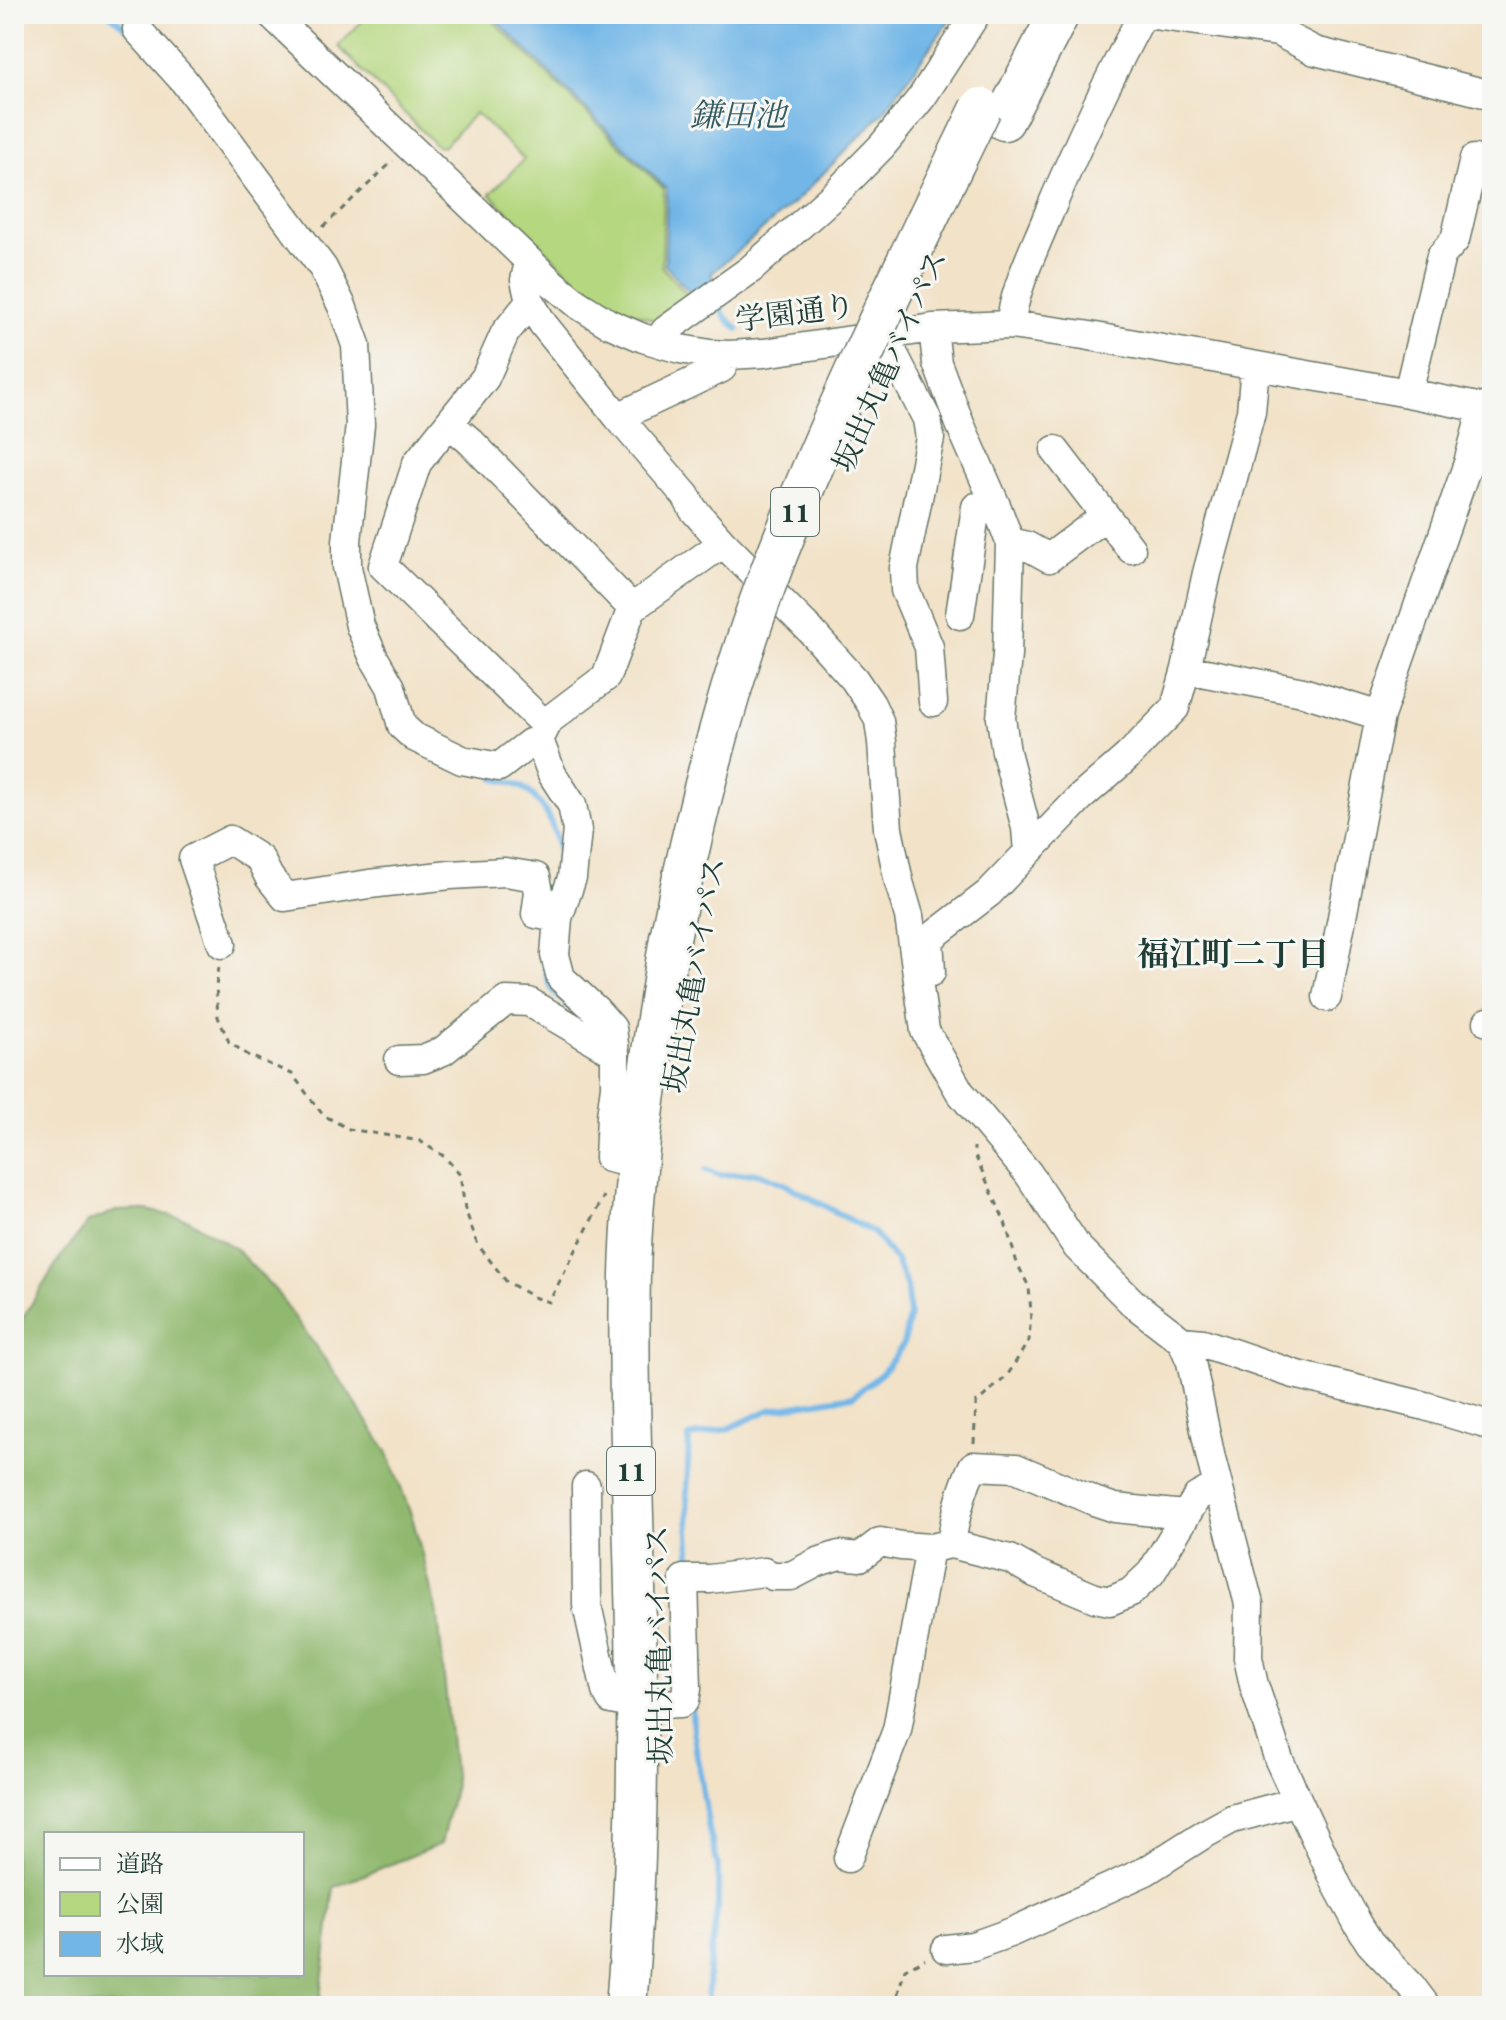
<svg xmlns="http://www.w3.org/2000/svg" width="1506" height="2020" viewBox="0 0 1506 2020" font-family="'EB Garamond','Noto Serif JP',serif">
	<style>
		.green { fill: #b5d77f; stroke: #6a8a5a; stroke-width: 2 }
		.forest { fill: #90b86e; stroke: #587a51; stroke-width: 2; fill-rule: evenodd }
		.water { fill: #71b6e7; stroke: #487a8e; stroke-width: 2 }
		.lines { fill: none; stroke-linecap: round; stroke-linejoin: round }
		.stream { stroke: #71b6e7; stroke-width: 6 }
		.minor-casing { stroke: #697768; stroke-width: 31 }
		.highway-casing { stroke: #697768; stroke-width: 43 }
		.path { stroke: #697768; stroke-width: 3; stroke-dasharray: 6 6; stroke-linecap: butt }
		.minor { stroke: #fff; stroke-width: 28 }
		.highway { stroke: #fff; stroke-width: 40 }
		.highway-bridge-casing { stroke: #697768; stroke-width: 43; stroke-linecap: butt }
		.highway-bridge { stroke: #fff; stroke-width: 40 }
		.labels { text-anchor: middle; stroke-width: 6; stroke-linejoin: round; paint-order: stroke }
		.shield { fill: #f6f6f2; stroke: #60746d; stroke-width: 2 }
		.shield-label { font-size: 28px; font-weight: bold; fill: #1f3d34 }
		.street-label { font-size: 30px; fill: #1f3d34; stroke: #f6f6f2 }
		.water-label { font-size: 32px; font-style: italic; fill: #345b61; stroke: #f6f6f2 }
		.neighbourhood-label { font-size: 32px; font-weight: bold; fill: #1f3d34; stroke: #f6f6f2 }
	</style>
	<rect width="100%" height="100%" fill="#f6f6f2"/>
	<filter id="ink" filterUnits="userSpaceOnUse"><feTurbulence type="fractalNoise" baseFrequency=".0125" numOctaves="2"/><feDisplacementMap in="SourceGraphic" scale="16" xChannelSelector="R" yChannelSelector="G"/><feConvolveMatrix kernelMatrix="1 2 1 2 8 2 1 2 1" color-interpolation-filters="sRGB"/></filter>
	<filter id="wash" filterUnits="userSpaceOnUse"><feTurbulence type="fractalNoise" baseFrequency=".006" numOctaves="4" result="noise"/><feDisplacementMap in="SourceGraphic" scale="32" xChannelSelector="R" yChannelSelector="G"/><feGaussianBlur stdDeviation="1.8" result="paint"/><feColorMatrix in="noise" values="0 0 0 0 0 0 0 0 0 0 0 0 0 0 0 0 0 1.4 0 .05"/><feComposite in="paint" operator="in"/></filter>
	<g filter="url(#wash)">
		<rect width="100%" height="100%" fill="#f2e2c8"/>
		<path class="green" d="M369,14H486L664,189L662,267L693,301L662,323L608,303L579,283L490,194L524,159L475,113L443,147L437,146L338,46Z"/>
		<path class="forest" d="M147,1210L189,1220L236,1249L275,1290L344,1386L387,1451L413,1520L438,1617L455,1785L441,1844L334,1887L319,2006H14V1332L58,1261L88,1222L116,1211ZM46,1834H302V1974H46Z"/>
		<path class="water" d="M490,14H954L883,113L798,199L711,274L716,285L696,299L665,265L667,189Z"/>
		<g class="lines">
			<path class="stream" d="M109,14L129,30
				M716,302L726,318L738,329
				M495,779C505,781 517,783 525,789C547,804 559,836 559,862C559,870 557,879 555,887
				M545,969C549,994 562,1001 581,1014
				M691,1570L687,1495L689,1437L727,1429L769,1410L853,1396L882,1373L903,1345L909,1317L907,1287L896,1261L874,1233L787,1185L758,1173L720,1175L706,1170
				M692,1705L693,1730L709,1830L718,1866V1903L709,1969L707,2006"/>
		</g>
	</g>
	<g filter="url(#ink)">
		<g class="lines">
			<g class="minor-casing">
				<path id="minor" d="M271,14L552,283L579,305L608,323L643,338L680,349L710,354L729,355L764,353L933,328L1010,325L1084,335L1408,393L1492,410
					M1146,14L1278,32L1315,51L1492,95
					M137,29L184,81L323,268L342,306L356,345L360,425L347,541V567L360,626L374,658L391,687L402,726L414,737L462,760L499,767L530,743L539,740L549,720L606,677L632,608L723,543
					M529,262L525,280L530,302L543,324L618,417L686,496L693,509L723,543L810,630L854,679L871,704L879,721L882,742L888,829L899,882L909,916L925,1031L960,1092L1028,1173L1077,1247L1134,1304L1182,1341L1191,1362L1211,1459L1249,1604L1248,1658L1254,1685L1279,1760L1337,1885L1358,1924L1370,1943L1411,1986L1426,2006
					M530,302L505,333L485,378L417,463L383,566L546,726
					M1010,325C1015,288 1032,254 1046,220C1075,150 1107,81 1143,14
					M933,328L937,363L960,424L997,508L1010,542L1007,655L1001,718L1006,752L1026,828L1028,852
					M887,336L891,349L927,419L930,438L904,568L905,590L929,647L933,702
					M657,342L666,330L751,269L834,195L882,146L922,97L976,14
					M1408,393L1441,256L1455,240L1474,159
					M618,417L722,368L729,355
					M449,423L471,442L632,608
					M1055,450L1131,549
					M1010,542L1027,546L1049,558L1105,516
					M960,615L976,507L997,508
					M1186,669L1303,692L1380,716
					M558,918L555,955L561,978L596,1010L612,1028L615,1053V1086L611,1116L609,1158L622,1161L638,1162
					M222,944L193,859L230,840L260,859L269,877L285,897L369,884L450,875L505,872L536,877L539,892L536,914L558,918L572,878L577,830L572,805L552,774L539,740
					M931,972L929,939L989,893L1080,798L1127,757L1175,708L1186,669L1207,573L1251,412L1255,366
					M1327,997L1380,716L1468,463L1483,408
					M1488,1022L1492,1023
					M399,1060L423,1059L443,1051L506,1001L529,1002L615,1053
					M1182,1341L1203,1343L1294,1374L1425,1406L1492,1426
					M586,1486L587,1605L606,1691L611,1700L637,1705L681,1703L685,1700L687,1689L684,1579H710L764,1572L773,1576H791L818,1562L839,1555L860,1557L880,1542L901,1546L930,1548L951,1544L1010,1559L1035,1573L1095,1598L1110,1601L1131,1592L1151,1573L1197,1497L1217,1486
					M951,1544C955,1517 961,1491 973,1466L1016,1468L1094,1501L1115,1508L1185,1515
					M848,1858L897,1730L930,1548
					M946,1949L973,1946L1012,1932L1146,1871L1201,1836L1232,1819L1284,1805L1297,1799"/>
			</g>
			<g class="highway-casing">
				<path id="highway" d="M1004,120L1059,14
					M626,2006C635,1902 638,1796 637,1692C636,1552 627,1413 630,1274C633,1161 652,1049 670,938"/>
			</g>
			<path class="path" d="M323,227L393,161
				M219,967L216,986L218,1017L229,1042L248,1055L292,1074L323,1115L349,1129L420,1141L445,1157L460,1175L465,1209L478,1245L506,1281L533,1297L549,1302L604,1196
				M974,1443L976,1403L1007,1376L1029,1340L1031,1313L1029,1287L1017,1263L1005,1222L974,1153V1147
				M894,2006L905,1969L925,1959"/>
			<use href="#minor" class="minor"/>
			<use href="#highway" class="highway"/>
			<g class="highway-bridge-casing">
				<path id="highway-bridge" d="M670,938C696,810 728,682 775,560C835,405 909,257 981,108"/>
			</g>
			<use href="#highway-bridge" class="highway-bridge"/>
		</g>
	</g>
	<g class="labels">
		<g class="shield">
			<rect x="771" y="488" width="48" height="48" rx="6"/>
			<rect x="607" y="1447" width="48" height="48" rx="6"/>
		</g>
		<g class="shield-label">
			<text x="795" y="522">11</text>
			<text x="631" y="1481">11</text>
		</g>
		<g class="street-label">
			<text transform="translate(795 313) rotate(-7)" y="10">学園通り</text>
			<text transform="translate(890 361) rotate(-66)" y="10">坂出丸亀バイパス</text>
			<text transform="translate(694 975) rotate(-80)" y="10">坂出丸亀バイパス</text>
			<text transform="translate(659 1645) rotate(-91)" y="10">坂出丸亀バイパス</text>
		</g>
		<g class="water-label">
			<text x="738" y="126">鎌田池</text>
		</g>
		<g class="neighbourhood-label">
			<text x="1233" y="965">福江町二丁目</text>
		</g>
	</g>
	<rect width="1506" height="2020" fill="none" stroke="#f6f6f2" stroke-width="48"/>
	<rect x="44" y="1832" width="260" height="144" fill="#f6f6f2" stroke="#a0aca6" stroke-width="2"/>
	<rect x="60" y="1858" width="40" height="12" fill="#ffffff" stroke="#a0aca6" stroke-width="2"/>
	<text x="116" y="1872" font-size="24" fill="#1f3d34">道路</text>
	<rect x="60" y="1892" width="40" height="24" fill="#b5d77f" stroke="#a0aca6" stroke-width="2"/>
	<text x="116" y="1912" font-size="24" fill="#1f3d34">公園</text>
	<rect x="60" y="1932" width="40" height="24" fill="#71b6e7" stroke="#a0aca6" stroke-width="2"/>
	<text x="116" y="1952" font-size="24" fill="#1f3d34">水域</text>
</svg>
